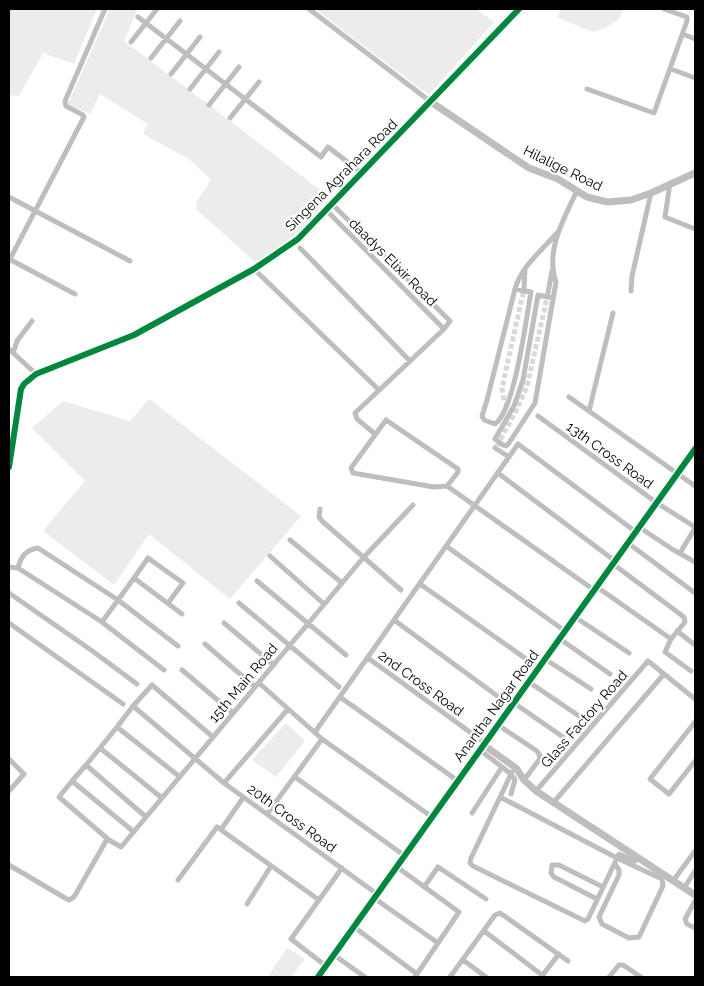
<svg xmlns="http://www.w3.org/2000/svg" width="704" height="986" viewBox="0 0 704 986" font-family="Raleway,sans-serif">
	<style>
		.green { fill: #ececec }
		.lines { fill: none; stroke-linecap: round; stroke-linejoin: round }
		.minor-tunnel { stroke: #d9d9d9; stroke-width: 5; stroke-dasharray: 5 2.5; stroke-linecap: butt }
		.minor { stroke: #bebebe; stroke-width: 5 }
		.tertiary { stroke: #bebebe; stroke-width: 7 }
		.cycleway-casing { stroke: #fff; stroke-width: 9 }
		.cycleway { stroke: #00873e; stroke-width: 6 }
		.labels { text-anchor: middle; stroke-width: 4.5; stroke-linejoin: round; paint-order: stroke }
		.street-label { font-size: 14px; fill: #000; stroke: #fff }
	</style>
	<rect width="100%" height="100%" fill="#fff"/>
	<path class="green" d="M9,9H97L74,64L43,53L19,96L9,95Z
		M110,9H138L124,41L229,120L329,197L301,229L282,245L255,262L196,209L197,201L211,180L189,159L143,134L148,124L100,94L90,114L68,104Z
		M315,9H476L494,22L429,95Z
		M561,9H623L620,18L605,28L592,32L557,17Z
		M149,399L301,516L230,599L149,534L114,585L43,531L85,481L32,428L63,401L130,421Z
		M286,723L305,741L276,777L252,760Z
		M287,948L305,959L291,977H272L269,975Z"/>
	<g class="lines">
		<path class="minor-tunnel" d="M514,411L504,401L502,388L524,289
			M497,446L517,409L527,386L548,294"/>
		<path class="minor" d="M309,9L431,102
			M138,17L321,157L328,147L362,173
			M683,34L695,39
			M131,42L157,9
			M151,58L180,21
			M671,69L695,78
			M171,74L200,37
			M190,89L219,52
			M587,89L654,113L687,21V17L664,9
			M209,105L239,67
			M230,118L259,82
			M670,183L665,217L695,229
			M9,197L130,261
			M332,204L450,321L444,329L355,413L357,419L375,434
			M326,210L444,329
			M300,248L410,361
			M9,259L75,294
			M9,261L84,117L83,115L66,106L65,101L105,9
			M254,269L379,390
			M515,289L531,292C526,319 515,410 495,424L484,420L482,416L487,400L515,289C521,267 542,250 557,233
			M524,289L525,269
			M631,291L632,276L651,193
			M548,293L552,271
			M553,298L538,295L523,380L514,406L495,439L503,445L506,446L509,443L535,403L556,282C545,251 564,218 577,191
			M9,349L36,374
			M13,353L17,341L32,321
			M569,397L695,486
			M589,411L613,313
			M538,416L657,503L695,527
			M495,448L509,457
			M498,473L615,561
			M447,486L458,472V469L386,420L351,468L353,473L434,487L447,486L594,590
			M320,509L319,517L322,521L401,590
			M639,527L672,549L695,562
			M290,540L342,583
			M628,543L695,593
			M446,546L565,631
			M680,553L695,528
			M270,556L324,604
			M613,564L684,617L685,622L671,639
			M9,567L18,568L102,622L164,670
			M18,568C21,556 26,550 38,548L118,600L178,646
			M134,578L148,558L183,583L168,603
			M257,581L346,655
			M420,584L539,668
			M597,587L671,639L665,652L691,671
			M9,593L91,650L137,684
			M239,603L339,687
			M575,617L629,653
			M394,620L511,706
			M102,622L134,578L182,614
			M9,623L123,704
			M224,623L274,665
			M677,631L695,645
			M560,639L610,674
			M205,644L255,687
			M368,658L485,743
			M545,659L591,689
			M182,670L233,713
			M529,682L579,716
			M259,683L322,739L432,817
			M340,697L458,781
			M514,703L563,737
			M133,706L117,727L180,777
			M695,722L650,779L669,794L695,761
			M498,725L537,751L540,756L539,760L524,780
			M117,727L100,748L162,798
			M315,732L518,444L636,532
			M213,737L152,685L133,706L224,783L377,894
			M100,748L86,765L146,817
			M480,750L511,774L471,858L470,863L473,866L585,921L588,919L619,854L635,861L638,858
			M9,759L24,774L9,791
			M86,765L72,781L134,832
			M295,777L405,856
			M72,781L59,797L109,840
			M224,783L288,709
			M536,791L648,661L695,699
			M511,794L515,780L511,774L512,772
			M500,797L617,858L662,879L663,886L639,937L629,938L602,924L599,917L619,875V870L615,864
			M553,803L664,674
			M472,813L502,767
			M267,814L322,739
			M222,828L243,798
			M9,865L65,898L69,900L74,897L106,841L109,840L121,847L363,558L413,505
			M397,867L459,912L415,977
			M178,880L217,827L319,900
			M673,881L695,851
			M424,887L438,867L486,899
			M684,888L695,871
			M374,898L438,943
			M597,899L554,877L551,873L552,865H559L603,887
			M695,901L685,919L687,924L695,928
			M247,904L271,866
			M354,927L417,974
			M484,931L542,975
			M334,955L365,977
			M463,960L486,977
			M326,966L291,939L342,868
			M450,977L495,915L500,913L568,961
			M541,977L559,954
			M609,977L619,965H623L641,977"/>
		<path class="tertiary" d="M431,102L529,168L558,179L587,197L595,199L608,202L631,200L651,193L695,173
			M9,467L21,389L24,384L36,374L134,335L254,269L298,239L519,9
			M484,745L516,768L524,780L536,791L695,895
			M318,977L695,449"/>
		<g class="cycleway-casing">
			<path id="cycleway" d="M9,467L21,389L24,384L36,374L134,335L254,269L298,239L519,9
				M318,977L695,449"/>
		</g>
		<use href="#cycleway" class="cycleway"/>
	</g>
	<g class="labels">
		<g class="street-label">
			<text transform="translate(563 168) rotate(26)" y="5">Hilalige Road</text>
			<text transform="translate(341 175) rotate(-45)" y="5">Singena Agrahara Road</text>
			<text transform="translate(393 262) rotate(45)" y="5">daadys Elixir Road</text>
			<text transform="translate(610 455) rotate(36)" y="5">13th Cross Road</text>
			<text transform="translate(243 683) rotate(-50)" y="5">15th Main Road</text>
			<text transform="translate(421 683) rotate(36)" y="5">2nd Cross Road</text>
			<text transform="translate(496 706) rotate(-54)" y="5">Anantha Nagar Road</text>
			<text transform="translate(584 719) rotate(-49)" y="5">Glass Factory Road</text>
			<text transform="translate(292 818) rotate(36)" y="5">20th Cross Road</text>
		</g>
	</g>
	<rect width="704" height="986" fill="none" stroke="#000000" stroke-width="20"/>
</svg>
